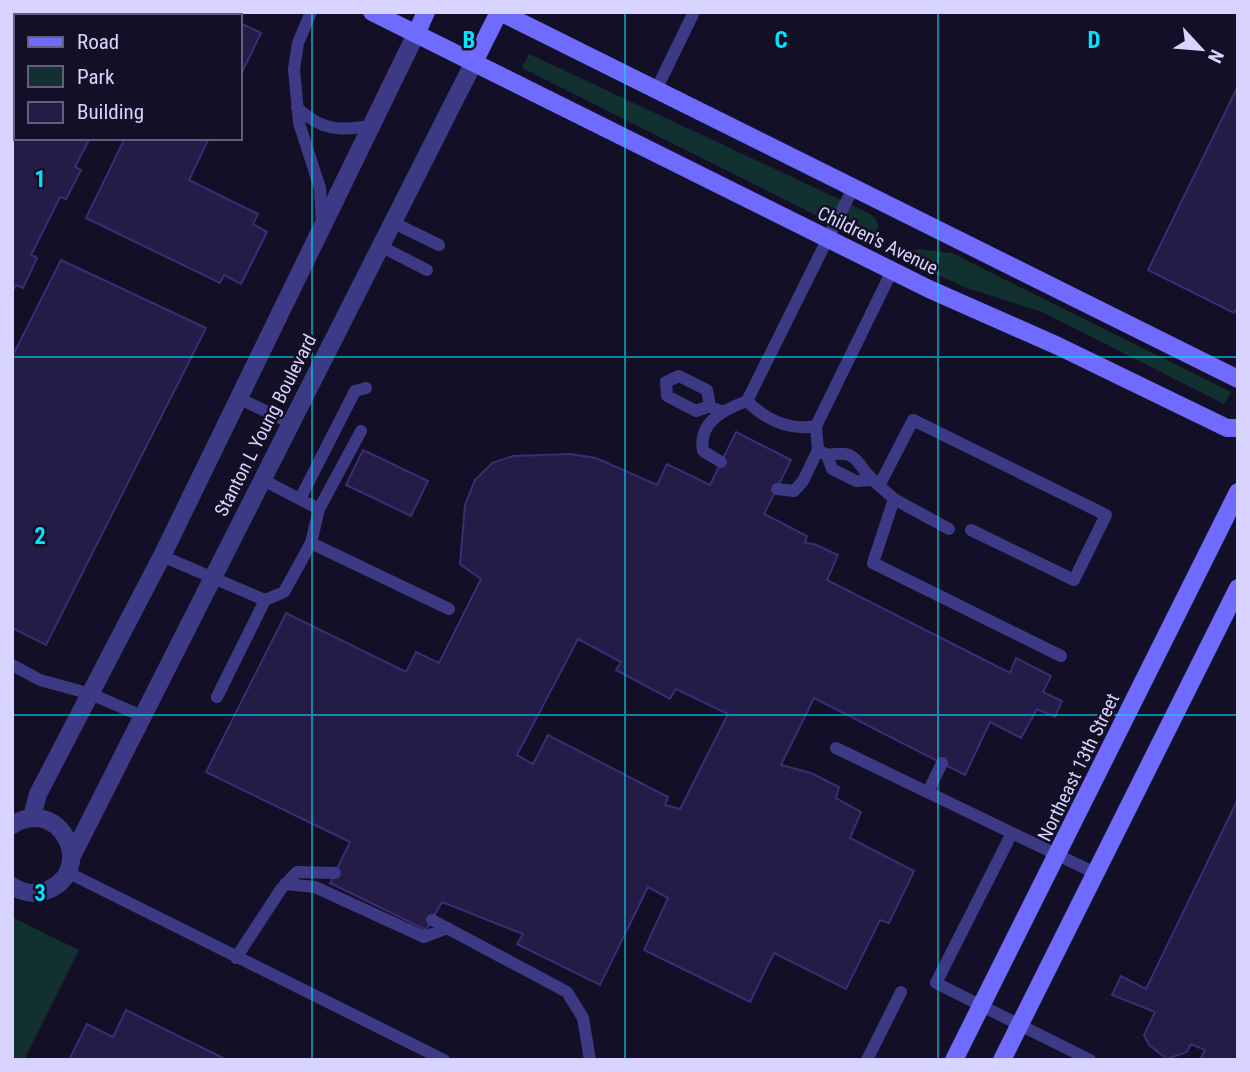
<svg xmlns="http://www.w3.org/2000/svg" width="1250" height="1072" viewBox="0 0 1250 1072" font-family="'Roboto Condensed',sans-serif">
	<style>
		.green { fill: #12302f }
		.building { fill: #241b47; stroke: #3b2d73; stroke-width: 2; fill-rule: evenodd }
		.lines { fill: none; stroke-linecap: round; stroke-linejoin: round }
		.service { stroke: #3d3a85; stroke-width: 12 }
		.tertiary { stroke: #3d3a85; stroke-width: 18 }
		.secondary { stroke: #6f6bff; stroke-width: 18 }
		.grid { fill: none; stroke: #00e5ff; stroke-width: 2; stroke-opacity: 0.55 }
		.labels { text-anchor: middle; stroke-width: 5; stroke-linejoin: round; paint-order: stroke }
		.street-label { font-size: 19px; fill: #d9d4ff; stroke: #130f26 }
		.grid-label { font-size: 23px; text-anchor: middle; font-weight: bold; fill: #00e5ff; stroke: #130f26; stroke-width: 5; stroke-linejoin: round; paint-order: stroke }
	</style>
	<rect width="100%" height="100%" fill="#130f26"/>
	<path class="green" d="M529,54L869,213C878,220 881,226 875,235H855L522,68Z
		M919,249L952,253L1231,392L1224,404L1042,312L964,287L902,258L903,254Z
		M12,917L79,950L24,1060H12Z"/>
	<path class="building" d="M12,12H96L103,16H16V138H90L75,167L81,170L66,199L60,197L31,255L37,258L23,288L16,285L12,292Z
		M187,12H218L225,16H185Z
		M240,23L261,33L240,76Z
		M1238,86V305L1234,313L1148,270Z
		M125,138H209L189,180L258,214L253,224L267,232L241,284L224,275L220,283L86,218Z
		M61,260L206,328L46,645L12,628V357Z
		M736,432L791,460L764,514L807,536L805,543L814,544L838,555L827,580L1010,673L1016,658L1051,676L1043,692L1062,701L1055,717L1037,709L1021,738L990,722L965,775L814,698L781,765L811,773L839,787L836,798L861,812L850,838L914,871L889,923L880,920L846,989L774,953L750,1002L644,950L668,898L648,887L600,985L517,944L523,934L442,902L426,930L330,883L350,842L206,772L286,613L406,672L416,652L439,663L481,579L460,564L465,505L475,480L492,463L513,456L570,454L596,458L657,485L667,464L710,485ZM578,639L621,662L616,670L670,699L676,689L728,714L680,809L665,805L668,797L548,735L533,764L517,755Z
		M363,450L428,481L411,516L346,485Z
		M1238,799V1060H1200L1205,1050L1191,1044L1187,1052L1167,1059L1149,1045L1144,1035L1155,1012L1112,995L1121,976L1146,989Z
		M126,1010L227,1060H69L87,1024L113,1037Z"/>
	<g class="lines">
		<path class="service" d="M311,12L298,43L294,69L299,123L320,188L322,225
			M656,90L694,12
			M297,108C324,132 338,130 372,126
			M394,223L439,245
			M382,247L427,270
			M240,399L289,422
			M747,401C766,420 788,431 816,426
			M710,406L707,390L679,376L666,382L667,396L696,411L710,406L720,411
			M827,455C860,449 855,464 873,480C880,487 887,492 894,499L873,563L1061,656
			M721,462L703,451C698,422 723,410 747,401L853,188
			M872,480L856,481L832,469L827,455L818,450L816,426L892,271
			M880,484L913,420L1106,515L1074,580L971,530
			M777,489L794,491L803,481L818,450
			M300,499L355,391L366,388
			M894,499L949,529
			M319,509L361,431
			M311,543L449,609
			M162,556L265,600L284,592L311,543L319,509L261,479
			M12,665L40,680L91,694L142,716
			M217,697L265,600
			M836,748L1095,873
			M928,792L942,763
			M1012,833L936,983L1090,1060
			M67,872L444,1060
			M285,884L315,887L424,937L448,928
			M432,920L567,992L583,1018L590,1060
			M236,958L281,889L297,872L335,873
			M867,1060L901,992"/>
		<path class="tertiary" d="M32,817L38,794L162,556L416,34
			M12,825C60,795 97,869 48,890C36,895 23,893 12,886
			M71,858L474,62"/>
		<path class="secondary" d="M372,12L929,289L1058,346L1227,428H1238
			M500,12L1238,379
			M416,34L426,12
			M474,62L499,12
			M954,1060L1238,492
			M1002,1060L1238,588"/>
	</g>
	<path class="grid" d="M312,12V1060M625,12V1060M938,12V1060M12,357H1238M12,715H1238"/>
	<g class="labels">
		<g class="street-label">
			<text transform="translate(878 240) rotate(26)" y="7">Children's Avenue</text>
			<text transform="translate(265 425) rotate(-63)" y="7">Stanton L Young Boulevard</text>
			<text transform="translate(1078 767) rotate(-64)" y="7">Northeast 13th Street</text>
		</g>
	</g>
	<g class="grid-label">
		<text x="469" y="48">B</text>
		<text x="781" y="48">C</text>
		<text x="1094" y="48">D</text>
		<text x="40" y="187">1</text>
		<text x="40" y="544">2</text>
		<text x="40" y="901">3</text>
	</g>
	<rect width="1250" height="1072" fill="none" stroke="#d9d4ff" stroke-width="28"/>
	<rect x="14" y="14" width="228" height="126" fill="#130f26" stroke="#625e7d" stroke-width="2"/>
	<rect x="28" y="37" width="35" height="10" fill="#6f6bff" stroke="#625e7d" stroke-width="2"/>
	<text x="77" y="49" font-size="21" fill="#d9d4ff">Road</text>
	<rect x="28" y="66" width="35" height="21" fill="#12302f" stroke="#625e7d" stroke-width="2"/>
	<text x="77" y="84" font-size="21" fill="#d9d4ff">Park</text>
	<rect x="28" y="102" width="35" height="21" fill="#241b47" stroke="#625e7d" stroke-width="2"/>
	<text x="77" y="119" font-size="21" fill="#d9d4ff">Building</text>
	<g transform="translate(1201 49) rotate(116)" stroke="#130f26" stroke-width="5" paint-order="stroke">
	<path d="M0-5L12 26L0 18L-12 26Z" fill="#d9d4ff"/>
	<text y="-10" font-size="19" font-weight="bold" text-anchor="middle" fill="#d9d4ff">N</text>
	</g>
</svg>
